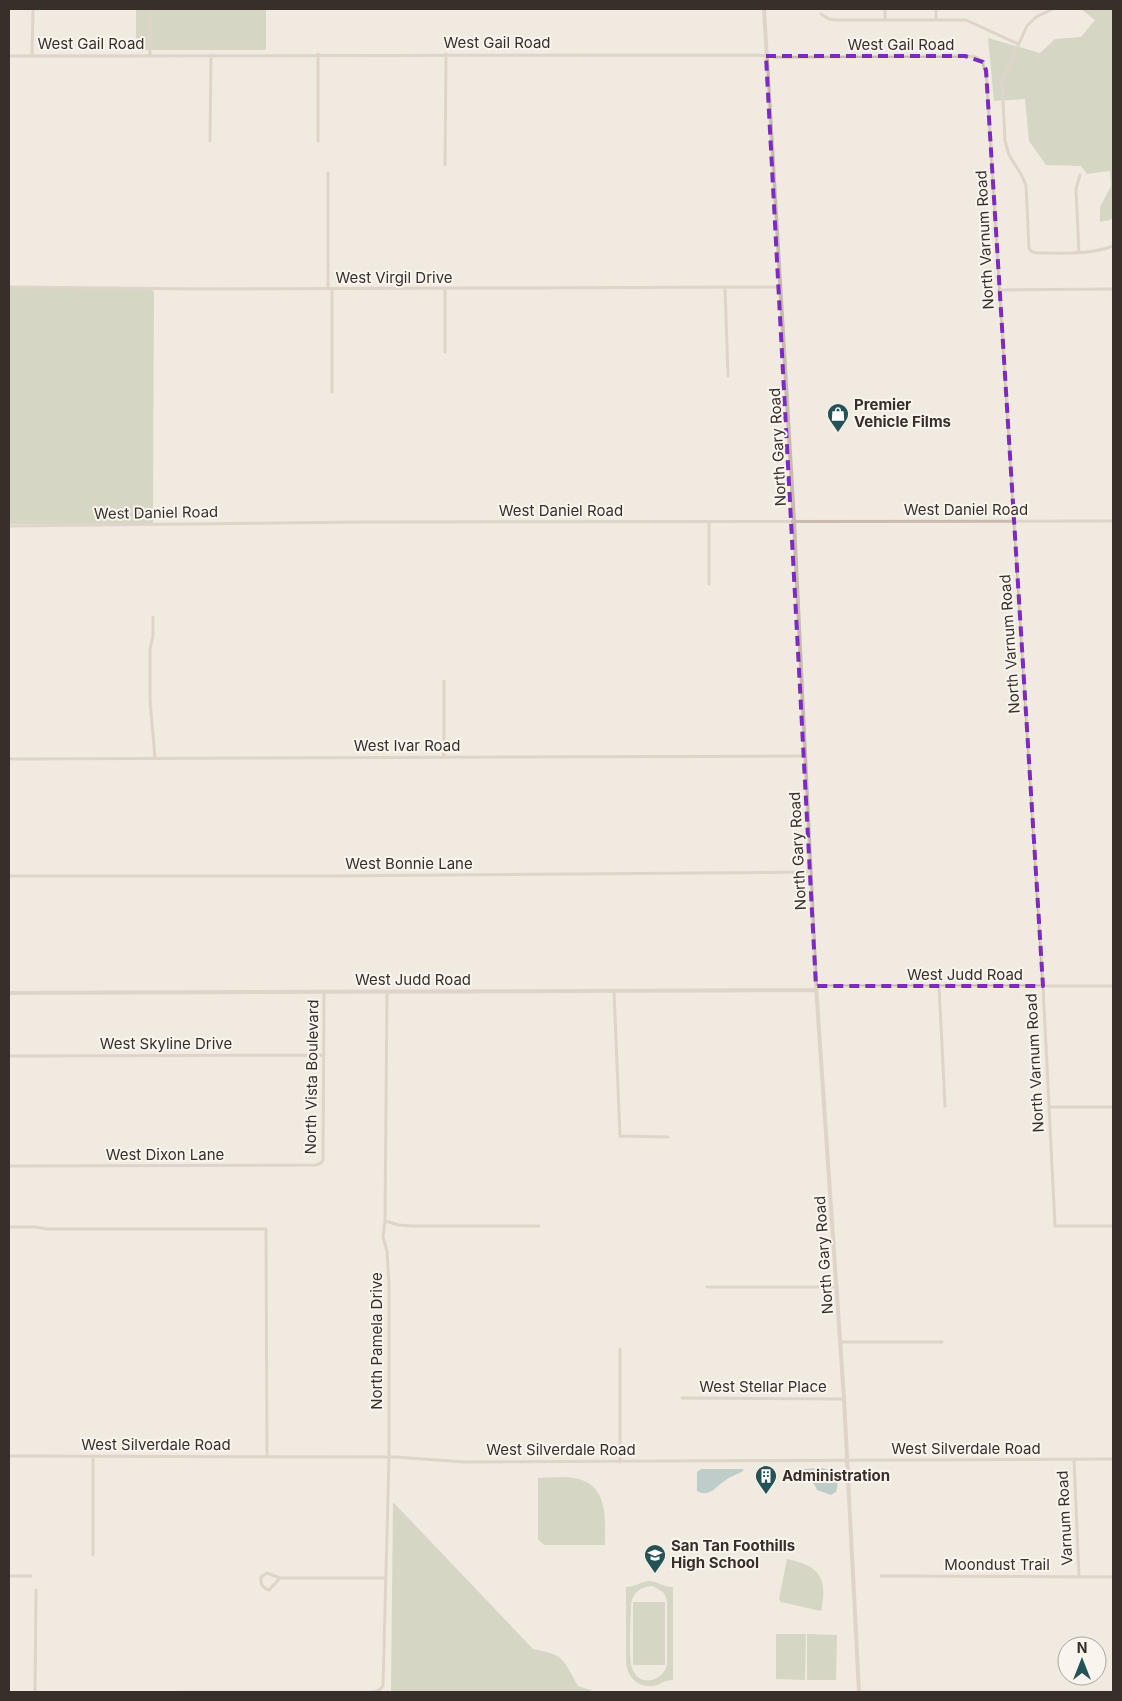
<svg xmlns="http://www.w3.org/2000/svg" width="1122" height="1701" viewBox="0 0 1122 1701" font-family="Inter,sans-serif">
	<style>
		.green { fill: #b5bfa2; fill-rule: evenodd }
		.water { fill: #82aaac }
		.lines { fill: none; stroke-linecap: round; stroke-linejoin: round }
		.minor { stroke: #c9baae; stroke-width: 3 }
		.tertiary { stroke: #c9baae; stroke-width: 4 }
		.marked { fill: none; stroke: #7b2cbf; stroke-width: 4; stroke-dasharray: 10 6; stroke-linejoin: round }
		.labels { text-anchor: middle; stroke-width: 4; stroke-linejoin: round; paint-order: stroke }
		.street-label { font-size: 15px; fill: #382f2b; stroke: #f9f4ed }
		.poi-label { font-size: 15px; font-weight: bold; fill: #382f2b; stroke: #f9f4ed; text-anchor: start }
	</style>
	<rect width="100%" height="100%" fill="#f1eae1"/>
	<path class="green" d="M136,9H266V50H136Z
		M1081,9H1113V218L1110,220L1100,222V207L1111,186L1110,171L1087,174L1081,166L1046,165L1029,141L1025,99L994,101L988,38L1040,53L1055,39L1081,37L1095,20Z
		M9,287L151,289L154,292L153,524H9Z
		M538,1478C550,1478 562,1476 574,1478C609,1484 605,1518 605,1545H544L538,1539Z
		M393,1502L533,1649C565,1655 562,1658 578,1686L597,1692H391Z
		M787,1559C820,1566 828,1578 821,1611L781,1602L779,1599Z
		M649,1581C658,1582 664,1587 673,1587V1680C664,1680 662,1684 654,1686C638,1688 627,1677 626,1662V1587C635,1587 640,1582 649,1581ZM653,1586L664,1593L667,1601V1663C665,1682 638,1688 632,1668C628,1655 631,1619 631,1604C633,1592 641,1586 653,1586Z
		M633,1602H665V1665H633Z
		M776,1634H806L805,1680L776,1679Z
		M807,1634L837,1635L836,1680H807Z"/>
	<path class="water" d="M822,1468C837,1471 840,1477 836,1492L831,1495L817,1490C814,1480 805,1480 801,1472L805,1469Z
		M701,1469H742L744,1470C739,1474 731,1476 726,1480C716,1486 710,1498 697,1491V1472Z"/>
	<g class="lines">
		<path class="minor" d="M150,9V55
			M885,9V20
			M1053,9L1036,17L1027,26L1002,81L1005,141L1009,155L1021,174L1026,185L1029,248L1031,251L1036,253C1062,253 1089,255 1113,246
			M821,14L829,19L836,20H966L1018,44
			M936,20V9
			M318,54V141
			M32,55L33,9
			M9,56L758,55L775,57L965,56L976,57L983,62L987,80L1043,986L1055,1226H1113
			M210,141L211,55
			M445,165L446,54
			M328,173V289
			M1079,253L1076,189L1080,175
			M9,287L204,289L780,287
			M725,288L728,376
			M445,289V352
			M999,290L1113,289
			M332,392V289
			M9,526L365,522L1113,521
			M709,584V522
			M153,617V636L150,649V700L155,758
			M444,681V757
			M9,759L805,756
			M9,876H330L810,872
			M816,986H1113
			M939,986L945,1106
			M614,991L620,1136L668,1137
			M9,1056L324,1055
			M1049,1107H1113
			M9,1166L316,1165L321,1163L323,1160L324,992
			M385,1221L399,1225L412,1226H539
			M9,1227H36L47,1229H266L267,1457
			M707,1287H837
			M840,1342H942
			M682,1398L844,1399
			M9,1456L395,1457L465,1462L1113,1459
			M93,1456V1555
			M1074,1459L1079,1577
			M620,1462V1349
			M9,1576H31
			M881,1576L1113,1577
			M280,1578L267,1573L261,1577C260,1583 262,1588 269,1590L280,1578H386
			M35,1692L36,1590
			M178,1692H372L378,1691L383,1686L389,1457V1284L387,1251L383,1237L385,1221L387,992
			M859,1692H1113"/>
		<path class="tertiary" d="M764,9L794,521L816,986L844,1399L859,1692
			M9,993L817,990"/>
	</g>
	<path d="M0 0H1122V1701H0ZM766,56H965L983,62L986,70L1043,986H816Z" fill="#f1eae1" fill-opacity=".55" fill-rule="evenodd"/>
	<path class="marked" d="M766,56H965L983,62L986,70L1043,986H816Z"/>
	<defs>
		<g id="shop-pin" transform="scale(1.125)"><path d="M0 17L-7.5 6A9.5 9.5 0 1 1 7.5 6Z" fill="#245256" stroke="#f9f4ed"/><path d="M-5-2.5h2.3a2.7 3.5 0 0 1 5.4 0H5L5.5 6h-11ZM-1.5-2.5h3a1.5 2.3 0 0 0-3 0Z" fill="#fff"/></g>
		<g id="building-pin" transform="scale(1.125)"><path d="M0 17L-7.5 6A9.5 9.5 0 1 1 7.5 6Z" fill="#245256" stroke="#f9f4ed"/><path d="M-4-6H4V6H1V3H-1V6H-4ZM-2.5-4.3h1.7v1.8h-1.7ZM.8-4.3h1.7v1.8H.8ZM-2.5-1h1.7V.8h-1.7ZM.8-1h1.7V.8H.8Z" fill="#fff"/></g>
		<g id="school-pin" transform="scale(1.125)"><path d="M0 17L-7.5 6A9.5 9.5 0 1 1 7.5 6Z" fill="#245256" stroke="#f9f4ed"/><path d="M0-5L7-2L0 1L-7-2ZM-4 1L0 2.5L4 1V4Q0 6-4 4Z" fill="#fff"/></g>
	</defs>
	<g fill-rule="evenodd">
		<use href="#shop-pin" x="838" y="414"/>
		<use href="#building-pin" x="766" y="1476"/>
		<use href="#school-pin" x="655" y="1555"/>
	</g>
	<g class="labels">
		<g class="street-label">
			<text x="497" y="48">West Gail Road</text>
			<text x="91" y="49">West Gail Road</text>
			<text x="901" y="50">West Gail Road</text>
			<text transform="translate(985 240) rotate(-93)" y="5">North Varnum Road</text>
			<text x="394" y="283">West Virgil Drive</text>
			<text transform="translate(778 447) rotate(-93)" y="5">North Gary Road</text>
			<text x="966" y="515">West Daniel Road</text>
			<text x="561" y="516">West Daniel Road</text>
			<text transform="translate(156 513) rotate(-1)" y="5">West Daniel Road</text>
			<text transform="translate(1010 644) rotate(-94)" y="5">North Varnum Road</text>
			<text x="407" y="751">West Ivar Road</text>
			<text transform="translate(798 851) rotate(-93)" y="5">North Gary Road</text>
			<text x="409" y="869">West Bonnie Lane</text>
			<text x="965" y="980">West Judd Road</text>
			<text x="413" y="985">West Judd Road</text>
			<text x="166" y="1049">West Skyline Drive</text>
			<text transform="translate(1035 1063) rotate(-93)" y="5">North Varnum Road</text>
			<text transform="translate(312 1077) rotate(-89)" y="5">North Vista Boulevard</text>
			<text x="165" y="1160">West Dixon Lane</text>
			<text transform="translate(824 1255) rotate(-94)" y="5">North Gary Road</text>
			<text transform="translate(377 1341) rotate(-90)" y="5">North Pamela Drive</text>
			<text x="763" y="1392">West Stellar Place</text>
			<text x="156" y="1450">West Silverdale Road</text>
			<text x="966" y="1454">West Silverdale Road</text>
			<text x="561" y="1455">West Silverdale Road</text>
			<text transform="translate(1065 1518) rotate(-93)" y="5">Varnum Road</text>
			<text x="997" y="1570">Moondust Trail</text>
		</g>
		<g class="poi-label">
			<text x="854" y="410">Premier<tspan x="854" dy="17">Vehicle Films</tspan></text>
			<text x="782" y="1481">Administration</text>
			<text x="671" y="1551">San Tan Foothills<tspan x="671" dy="17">High School</tspan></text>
		</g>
	</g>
	<rect width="1122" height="1701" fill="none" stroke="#382f2b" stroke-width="20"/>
	<g transform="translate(1082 1661)"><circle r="24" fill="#f9f4ed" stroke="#aca59f"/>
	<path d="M0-4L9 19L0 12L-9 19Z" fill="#245256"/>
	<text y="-8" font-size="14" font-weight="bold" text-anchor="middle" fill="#382f2b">N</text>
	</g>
</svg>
